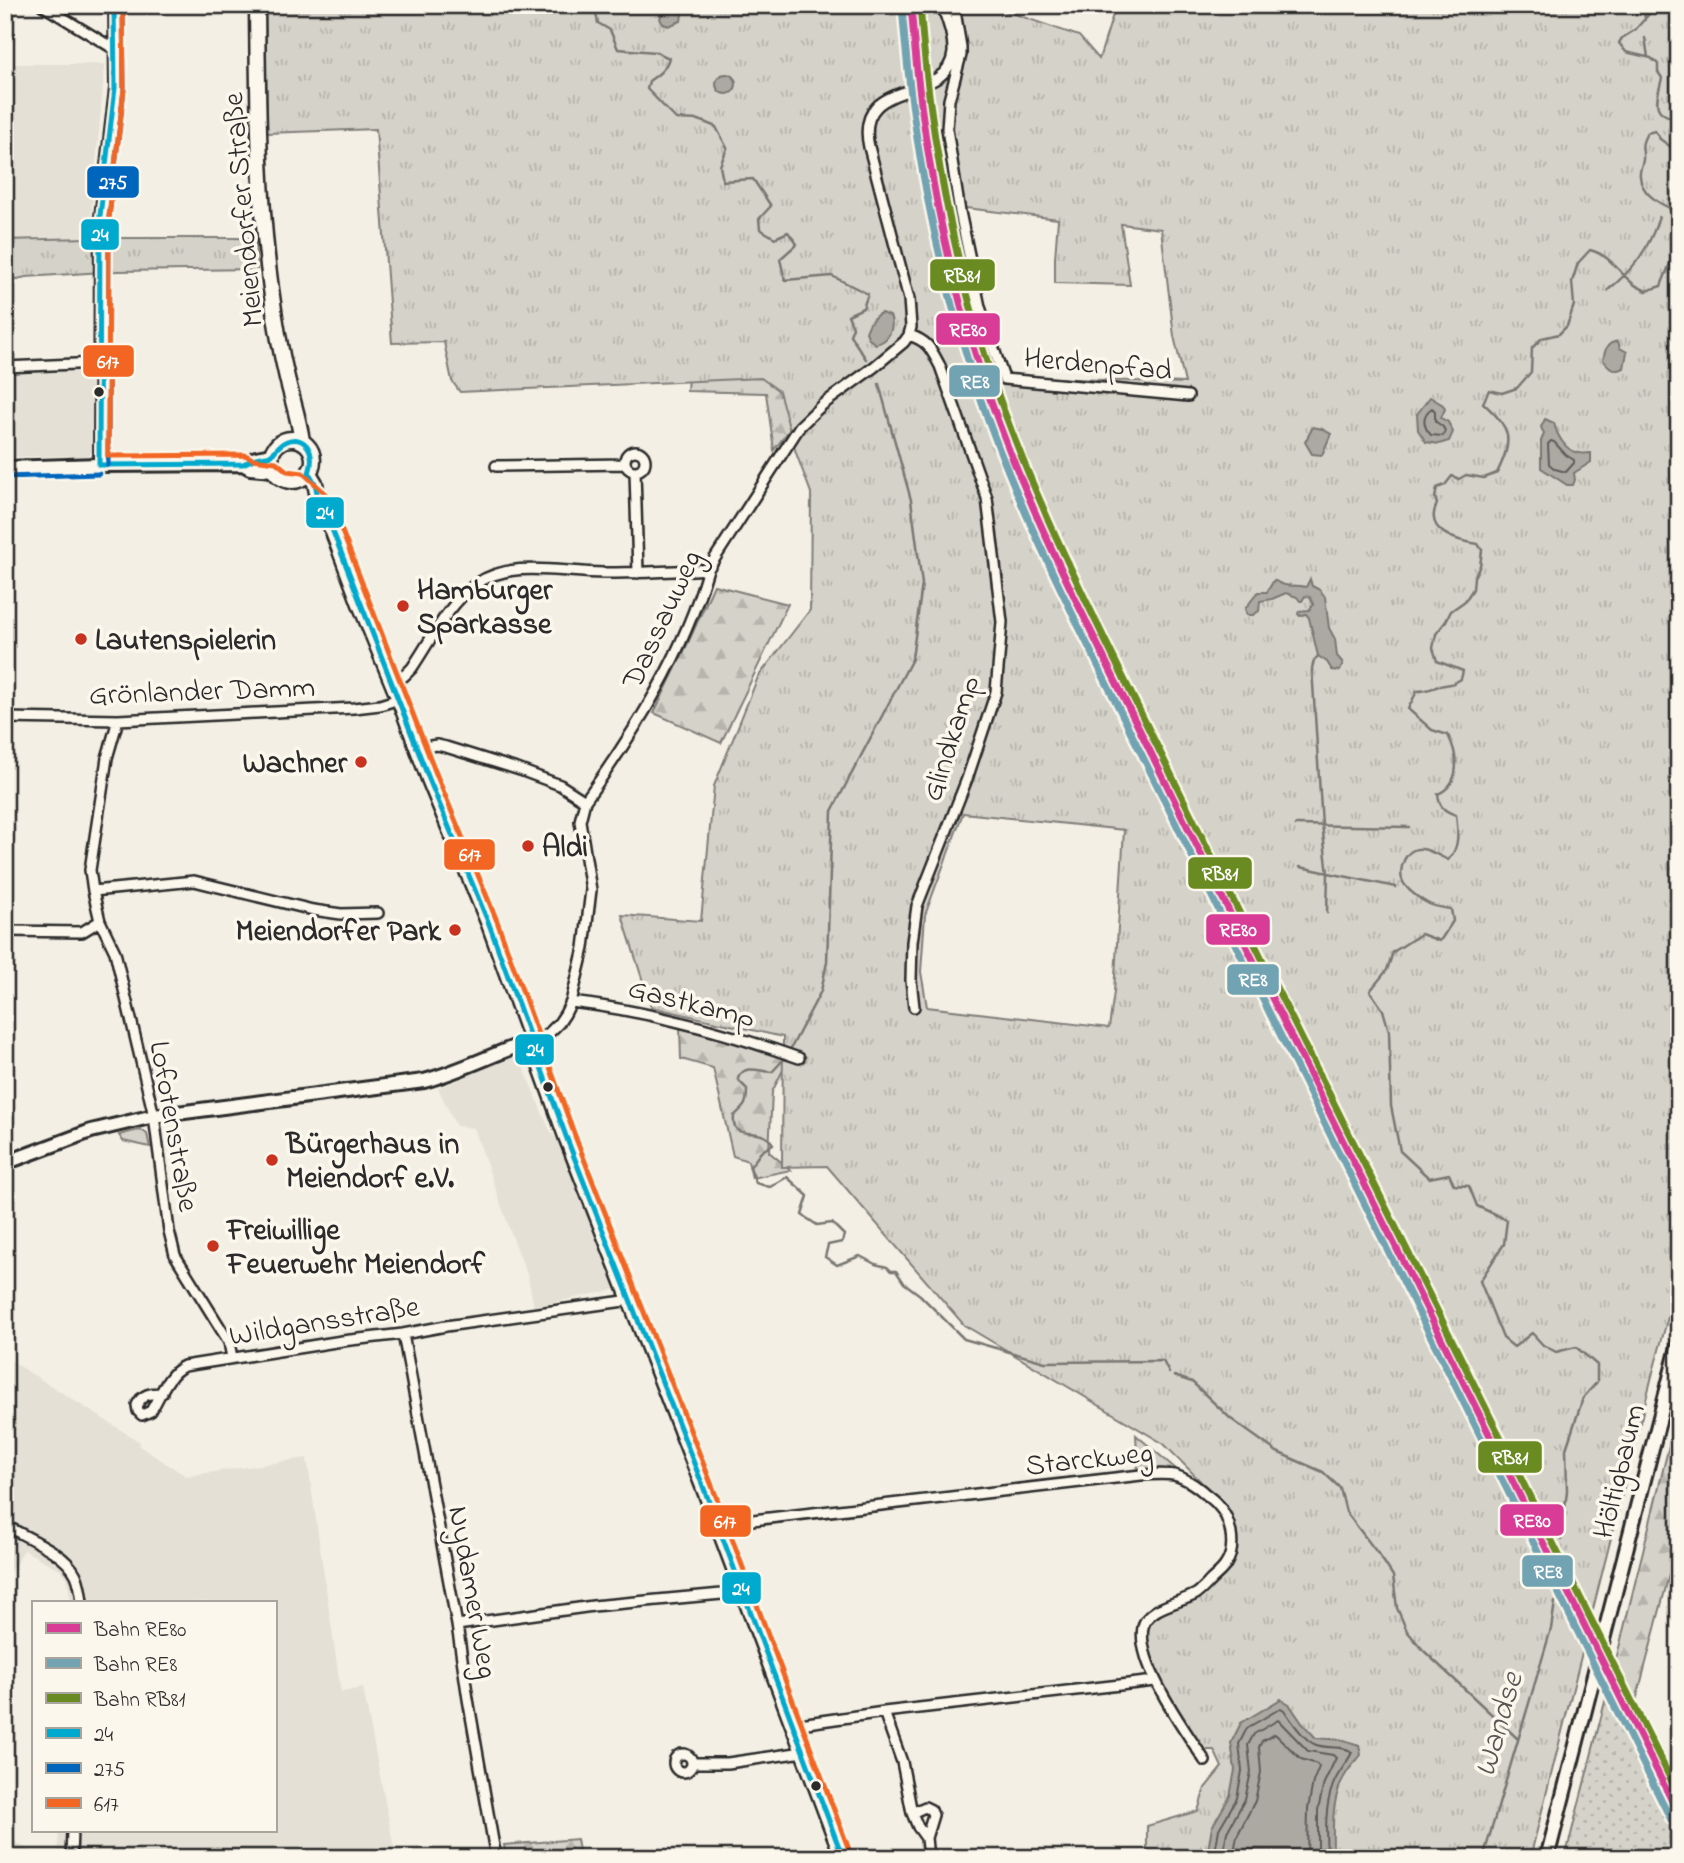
<svg xmlns="http://www.w3.org/2000/svg" width="1684" height="1863" viewBox="0 0 1684 1863" font-family="'Indie Flower',sans-serif">
	<style>
		.built { fill: #e4e0d6 }
		.grass { fill: url(#grass-dots); stroke: #807e7a; stroke-width: 2 }
		.forest { fill: url(#forest-firs); stroke: #807e7a; stroke-width: 2 }
		.park { fill: url(#park-tufts); stroke: #807e7a; stroke-width: 2; fill-rule: evenodd }
		.water { fill: #aca9a2; stroke: #787772; stroke-width: 2 }
		.lines { fill: none; stroke-linecap: round; stroke-linejoin: round }
		.shore { stroke: #5f5d5b; stroke-width: 2 }
		.stream { stroke: #787772; stroke-width: 2.5 }
		.minor-casing { stroke: #2b2b2b; stroke-width: 14 }
		.tertiary-casing { stroke: #2b2b2b; stroke-width: 18 }
		.secondary-casing { stroke: #2b2b2b; stroke-width: 18 }
		.primary-casing { stroke: #2b2b2b; stroke-width: 19 }
		.minor { stroke: #fbf7ec; stroke-width: 9 }
		.tertiary { stroke: #fbf7ec; stroke-width: 12 }
		.secondary { stroke: #fbf7ec; stroke-width: 12 }
		.primary { stroke: #fbf7ec; stroke-width: 14 }
		.bus-1-casing { stroke: #fbf7ec; stroke-width: 10 }
		.bus-2-casing { stroke: #fbf7ec; stroke-width: 10 }
		.bus-3-casing { stroke: #fbf7ec; stroke-width: 10 }
		.bus-1 { stroke: #00a9ce; stroke-width: 5 }
		.bus-2 { stroke: #0065bd; stroke-width: 5 }
		.bus-3 { stroke: #f26522; stroke-width: 5 }
		.rail-1-casing { stroke: #fbf7ec; stroke-width: 12 }
		.rail-2-casing { stroke: #fbf7ec; stroke-width: 12 }
		.rail-3-casing { stroke: #fbf7ec; stroke-width: 12 }
		.rail-1 { stroke: #d83c96; stroke-width: 7 }
		.rail-2 { stroke: #72a3b2; stroke-width: 7 }
		.rail-3 { stroke: #6a8a22; stroke-width: 7 }
		.bus-dot { fill: #2b2b2b; stroke: #fbf7ec; stroke-width: 2.5 }
		.poi-dot { fill: #c8321e; stroke: #fbf7ec; stroke-width: 2.5 }
		.labels { text-anchor: middle; stroke-width: 7; stroke-linejoin: round; paint-order: stroke }
		.street-label { font-size: 30px; fill: #2b2b2b; stroke: #fbf7ec }
		.poi-label { font-size: 30px; font-weight: bold; fill: #2b2b2b; stroke: #fbf7ec; text-anchor: start }
		.water-label { font-size: 32px; font-style: italic; fill: #585755; stroke: #fbf7ec }
		.line-badge { stroke: #fbf7ec; stroke-width: 2.5 }
		.badge-label { font-size: 19px; text-anchor: middle; font-weight: bold; fill: #fff }
	</style>
	<defs>
		<pattern id="grass-dots" width="8" height="8" patternUnits="userSpaceOnUse" patternTransform="scale(1.75)"><rect width="8" height="8" fill="#d5d2c9"/><path d="M2 2h.1M6 6h.1" fill="none" stroke="#b7b4ad" stroke-width="1.8" stroke-linecap="round"/></pattern>
		<pattern id="forest-firs" width="22" height="20" patternUnits="userSpaceOnUse" patternTransform="scale(1.75)"><rect width="22" height="20" fill="#d5d2c9"/><path d="M5 1l3.5 6h-7zM16 11l3.5 6h-7z" fill="#b7b4ad"/></pattern>
		<pattern id="park-tufts" width="24" height="20" patternUnits="userSpaceOnUse" patternTransform="scale(1.75)"><rect width="24" height="20" fill="#d5d2c9"/><path d="M3 7l-1-3M5 7V3M7 7l1-3M15 17l-1-3M17 17v-4M19 17l1-3" fill="none" stroke="#b7b4ad"/></pattern>
	</defs>
	<rect width="100%" height="100%" fill="#f3efe4"/>
	<filter id="ink" filterUnits="userSpaceOnUse"><feTurbulence type="fractalNoise" baseFrequency=".0143" numOctaves="2"/><feDisplacementMap in="SourceGraphic" scale="14" xChannelSelector="R" yChannelSelector="G"/><feConvolveMatrix kernelMatrix="1 2 1 2 8 2 1 2 1" color-interpolation-filters="sRGB"/></filter>
	<g filter="url(#ink)">
		<path class="built" d="M5,64H105L89,238L5,240Z
			M75,370L85,373L92,380L94,384L95,444L90,455L82,460L64,456L5,457V373Z
			M518,1054L543,1115L550,1130L566,1152L617,1289L534,1307L528,1277L511,1233L474,1128L456,1126L438,1088Z
			M5,1357L140,1442L139,1446L186,1476L307,1458L341,1692L363,1688L396,1858H57L59,1830H275V1602H71L67,1577L60,1570L24,1550L5,1580Z
			M5,1836L44,1858H5Z"/>
		<path class="grass" d="M1608,1690L1679,1838V1858H1565Z"/>
		<path class="forest" d="M760,372L777,383L795,422L774,450L766,393L687,391L688,376Z
			M714,585L788,604L721,743L654,713L688,643Z
			M680,1028L751,1045L789,1058L772,1092L769,1152L791,1170L752,1178L748,1161L733,1156L713,1068L681,1059Z
			M1679,1405V1537L1636,1701L1616,1660Z
			M1136,1435L1176,1469L1138,1470Z
			M577,1839L580,1858H506L504,1845Z"/>
		<path class="park" d="M265,5H988L1079,36L1099,59L1116,5H1679V1289L1668,1317L1653,1372L1530,1858H1154L1147,1854V1826L1198,1811L1205,1788L1222,1767L1214,1750H1202L1159,1678L1148,1649L1145,1631L1150,1619L1157,1613L1197,1597L1219,1580L1232,1561V1521L1223,1504L1164,1444L964,1325L827,1166L782,1167L783,1037L651,1007L622,915L701,921L714,786L758,677L810,610L811,493L796,453L779,391L761,378L460,392L452,381L444,342L392,343L376,129L267,133ZM966,208L1058,219L1055,258V283L1130,285L1121,224L1161,229L1174,336L1185,383L997,376L971,283L956,210ZM963,813L1124,830L1114,992L1109,1028L927,1007L921,972L925,915Z
			M89,238H255L257,269L118,271L26,277L5,282V240Z
			M138,1130L143,1131L147,1134L150,1147L123,1141L119,1135Z"/>
		<path class="water" d="M669,7L679,9L682,14L681,21L668,26L662,23L660,18L663,12Z
			M716 84a10 10 0 1 1 20 0a10 10 0 1 1-20 0Z
			M881,313L890,316C895,328 889,341 876,344L869,339L866,332C869,324 872,317 881,313Z
			M1618,341L1620,348L1627,352L1624,368C1614,373 1610,368 1603,360C1605,350 1606,343 1618,341Z
			M1430,397L1443,405L1445,409L1441,418L1448,422L1453,432L1449,441L1439,444L1426,442L1418,430L1417,414Z
			M1545,419L1554,423C1557,435 1565,451 1579,453C1583,454 1587,453 1591,453V462L1574,473L1575,480L1573,485H1567L1541,468V441L1544,434L1541,427Z
			M1313,427L1322,429L1331,434L1322,455L1312,454L1305,442Z
			M1310,579L1312,586L1320,590L1325,597L1329,628L1335,639L1337,656L1343,663L1340,671L1332,670L1327,662L1318,656L1309,618L1306,614L1300,616L1298,614L1299,611L1309,610L1314,604L1310,597L1305,596L1302,601H1300L1297,597L1286,593L1272,599L1260,601L1259,611L1253,615H1247L1245,609L1258,592H1267L1274,580C1287,589 1292,584 1306,587Z
			M1281,1699L1289,1704L1302,1723L1316,1738L1344,1740L1359,1745L1361,1755C1357,1760 1351,1766 1347,1772C1330,1797 1333,1829 1333,1858H1209L1207,1855L1212,1827L1230,1796L1235,1770L1231,1743L1241,1723Z"/>
		<g class="lines">
			<path class="shore" d="M1432,408L1435,411V421L1443,427L1445,431L1443,436L1431,435C1423,427 1421,415 1432,408Z
				M1551,441L1554,442L1566,455L1574,460V463L1566,472L1555,469L1549,464L1548,444Z
				M1214,1858L1219,1829L1237,1798L1242,1771L1239,1744L1247,1728L1281,1708L1284,1710C1291,1720 1303,1739 1314,1744C1326,1750 1341,1744 1352,1752C1347,1764 1337,1773 1333,1785C1324,1808 1326,1834 1327,1858
				M1222,1858L1227,1832L1245,1799L1251,1772L1248,1745L1254,1734L1278,1720L1308,1751L1333,1755L1336,1758L1324,1783L1318,1810V1858
				M1233,1858L1237,1836L1255,1801L1261,1772L1259,1747L1262,1741L1275,1734L1301,1759L1317,1764L1319,1767L1313,1782L1308,1809L1307,1858"/>
			<path class="stream" d="M605,5L596,13L598,23L610,30L618,49L656,52L669,58C665,70 659,74 649,81L647,89L676,119L699,120L716,127L727,148L720,166L723,181L753,179L771,206L759,219L760,229L775,238L788,232L797,244L780,259L785,280L832,276L868,294L863,308L848,315L853,327L850,335L866,359
				M1644,5L1645,20
				M1657,5L1635,30L1622,38L1619,43L1626,52L1651,58L1658,64V72L1662,78C1657,100 1649,114 1679,119
				M1645,38L1648,57
				M1679,144L1671,147L1660,139L1655,131L1647,133C1639,148 1644,146 1643,160C1642,166 1639,170 1640,176C1641,195 1663,206 1679,212
				M1608,290C1634,269 1649,249 1659,217
				M1318,656L1314,661L1312,668L1322,825L1328,874L1327,913
				M1295,825L1409,827
				M1300,867L1396,887
				M791,1048L821,991L827,962L832,811L912,659L922,584L911,500L879,384
				M784,1059L772,1072C759,1072 746,1063 738,1078L740,1082L747,1089C747,1105 745,1106 734,1116C731,1145 760,1123 773,1144L761,1152L750,1167L756,1183L770,1187L787,1177L808,1196L802,1215L817,1225L832,1223L844,1235L842,1242L828,1245L825,1257L837,1265L860,1256L875,1264L887,1267L891,1271H896L904,1283L920,1295L964,1339L1045,1362L1163,1361L1169,1373
				M1174,1376L1192,1382L1231,1419L1277,1452L1323,1472L1340,1488L1346,1512L1382,1559L1393,1576L1397,1608L1407,1631L1424,1651L1518,1739
				M1561,1540L1567,1491L1566,1449L1583,1398L1597,1382V1365L1576,1347L1556,1352L1543,1345L1532,1333L1514,1347L1503,1338L1480,1281L1504,1244L1507,1220L1477,1206L1469,1186L1454,1185L1449,1174L1429,1178L1400,1151L1391,1106L1389,1031L1383,1010L1370,991L1387,970L1393,952L1421,934L1440,941L1453,921L1451,909C1444,908 1435,907 1429,904C1421,900 1407,890 1403,882C1397,870 1406,846 1422,849C1430,850 1440,856 1448,860C1460,848 1458,831 1456,815C1444,811 1439,807 1438,794C1462,783 1458,755 1448,735L1432,730L1408,709L1417,691C1428,691 1429,689 1439,686C1449,684 1452,685 1461,679L1463,671L1437,661L1433,648L1436,634L1446,621L1451,611L1465,601L1473,589L1474,577L1480,566L1482,550L1478,544C1457,541 1423,532 1437,504L1435,498L1437,488L1445,485L1452,476L1459,479L1466,475L1484,478L1497,473C1514,439 1511,428 1483,403L1489,390L1502,393L1517,388L1531,372L1532,348L1542,338L1559,334L1567,326L1574,305L1572,282L1578,263L1590,250C1611,256 1616,269 1631,282C1635,286 1641,288 1646,291L1661,286L1671,261L1679,251
				M1483,1858L1551,1629L1555,1602"/>
			<g class="minor-casing">
				<path id="minor" d="M42,5L116,50
					M954,5L961,47V55L949,100L947,129L960,212L980,307L1004,379L1188,396
					M909,335C928,341 931,349 940,366L987,498L1002,622L996,692L967,779L917,906L912,942L911,980L914,1007
					M5,367L99,363
					M625 461a10 10 0 1 1 20 0a10 10 0 1 1-20 0Z
					M99,465L100,216L115,88L114,5
					M496,466L625,464
					M635,471L638,573
					M391,681L404,676L412,668C431,640 448,604 476,584C513,558 564,574 607,573C641,573 674,571 708,569
					M5,718L118,720L354,708L380,705L399,699
					M118,720L107,758L90,870L93,891L100,921L115,952L154,1116L169,1231L175,1255L229,1342L232,1358
					M417,748L437,745L446,747L520,770L560,785L585,801
					M93,891L194,881L313,910L341,914L378,913
					M5,931L82,932L100,921
					M571,1002C649,1011 725,1032 799,1058
					M531,1041L548,1034L559,1023L565,1014L571,1002L584,948L591,890L580,821L585,801C637,729 683,655 708,569L800,426L822,405L874,367L904,342L909,335L911,327L909,299L869,147C853,75 947,105 953,53C954,37 947,20 942,5
					M403,1334L457,1625L468,1699L496,1858
					M162,1393C151,1393 142,1394 137,1405L138,1411L142,1415L151,1411C160,1396 168,1373 184,1366L342,1341L403,1334L446,1326L624,1301L630,1298
					M718,1524L1141,1475C1171,1474 1177,1471 1201,1490C1206,1495 1213,1499 1217,1504C1231,1518 1237,1547 1226,1564C1223,1570 1216,1575 1211,1580C1206,1585 1202,1590 1196,1594C1180,1603 1147,1607 1143,1627C1136,1664 1185,1730 1205,1761
					M5,1525C27,1538 65,1552 76,1575C80,1584 81,1593 82,1602
					M457,1625L593,1606L743,1592
					M884,1712L902,1762L912,1813
					M793,1725L884,1712L1155,1681
					M674 1763a9 9 0 1 1 18 0a9 9 0 1 1-18 0Z
					M692,1763H728L803,1752
					M926,1838L918,1827L912,1813L925,1807L931,1810L933,1815L926,1838L928,1858
					M71,1858L72,1830"/>
			</g>
			<g class="tertiary-casing">
				<path id="tertiary" d="M243,464L256,458L272,455
					M5,468L99,465L243,464L250,468L273,470
					M5,1163L91,1131L154,1116L424,1081C461,1071 495,1053 531,1041"/>
			</g>
			<g class="secondary-casing">
				<path id="secondary" d="M1547,1858L1679,1343"/>
			</g>
			<g class="primary-casing">
				<path id="primary" d="M257,5C258,100 258,195 271,289C275,319 280,349 287,378C292,399 299,419 302,441
					M271 460a21 21 0 1 1 42 0a21 21 0 1 1-42 0Z
					M309,473L315,483L318,498L330,524L360,604L399,699L429,779L489,924L567,1139L708,1499L843,1858"/>
			</g>
			<use href="#minor" class="minor"/>
			<use href="#tertiary" class="tertiary"/>
			<use href="#secondary" class="secondary"/>
			<use href="#primary" class="primary"/>
			<g class="bus-1-casing">
				<path id="bus-1" d="M99,465L243,464L256,458L272,455C290,426 320,441 309,473L315,483L318,498L330,524L429,779L489,924L567,1139L708,1499L843,1858
					M99,465L100,216L115,88L114,5"/>
			</g>
			<g class="bus-2-casing">
				<path id="bus-2" d="M108,465L109,217L124,89L123,5
					M5,477L99,474"/>
			</g>
			<g class="bus-3-casing">
				<path id="bus-3" d="M123,5L124,89L109,217L108,456L245,455L253,459L276,462L287,471L303,473L325,493L338,521L437,776L497,921L575,1136L716,1496L851,1855"/>
			</g>
			<use href="#bus-1" class="bus-1"/>
			<use href="#bus-2" class="bus-2"/>
			<use href="#bus-3" class="bus-3"/>
			<g class="rail-1-casing">
				<path id="rail-1" d="M911,5C920,128 941,249 979,366C1013,473 1063,575 1113,676C1164,780 1215,884 1267,988C1404,1264 1542,1540 1679,1815"/>
			</g>
			<g class="rail-2-casing">
				<path id="rail-2" d="M902,6C911,129 933,249 970,367C1004,475 1054,577 1104,678C1155,782 1207,886 1258,990C1396,1267 1534,1543 1671,1820"/>
			</g>
			<g class="rail-3-casing">
				<path id="rail-3" d="M920,5C929,127 950,246 987,362C1022,471 1073,575 1123,677C1173,777 1222,877 1271,977C1407,1250 1543,1523 1679,1796"/>
			</g>
			<use href="#rail-1" class="rail-1"/>
			<use href="#rail-2" class="rail-2"/>
			<use href="#rail-3" class="rail-3"/>
		</g>
	</g>
	<g class="bus-dot">
		<circle cx="99" cy="392" r="6"/>
		<circle cx="548" cy="1087" r="6"/>
		<circle cx="816" cy="1786" r="6"/>
	</g>
	<g class="poi-dot">
		<circle cx="403" cy="606" r="7"/>
		<circle cx="81" cy="639" r="7"/>
		<circle cx="361" cy="762" r="7"/>
		<circle cx="528" cy="846" r="7"/>
		<circle cx="455" cy="930" r="7"/>
		<circle cx="272" cy="1160" r="7"/>
		<circle cx="213" cy="1246" r="7"/>
	</g>
	<g class="labels">
		<g class="street-label">
			<text transform="translate(242 210) rotate(-95)" y="10">Meiendorfer Straße</text>
			<text transform="translate(1098 363) rotate(5)" y="10">Herdenpfad</text>
			<text transform="translate(661 619) rotate(-65)" y="10">Dassauweg</text>
			<text transform="translate(202 690) rotate(-2)" y="10">Grönlander Damm</text>
			<text transform="translate(950 738) rotate(-72)" y="10">Glindkamp</text>
			<text transform="translate(692 1002) rotate(14)" y="10">Gastkamp</text>
			<text transform="translate(175 1126) rotate(80)" y="10">Lofotenstraße</text>
			<text transform="translate(324 1320) rotate(-9)" y="10">Wildgansstraße</text>
			<text transform="translate(1089 1458) rotate(-6)" y="10">Starckweg</text>
			<text transform="translate(1618 1471) rotate(-76)" y="10">Höltigbaum</text>
			<text transform="translate(474 1592) rotate(80)" y="10">Nydamer Weg</text>
		</g>
		<g class="poi-label">
			<text x="417" y="599">Hamburger<tspan x="417" dy="34">Sparkasse</tspan></text>
			<text x="95" y="649">Lautenspielerin</text>
			<text x="347" y="772" text-anchor="end">Wachner</text>
			<text x="542" y="856">Aldi</text>
			<text x="441" y="940" text-anchor="end">Meiendorfer Park</text>
			<text x="286" y="1153">Bürgerhaus in<tspan x="286" dy="34">Meiendorf e.V.</tspan></text>
			<text x="227" y="1239">Freiwillige<tspan x="227" dy="34">Feuerwehr Meiendorf</tspan></text>
		</g>
		<g class="water-label">
			<text transform="translate(1497 1724) rotate(-74)" y="11">Wandse</text>
		</g>
	</g>
	<g class="line-badge">
		<rect x="86" y="165" width="54" height="34" rx="7" fill="#0065bd"/>
		<rect x="80" y="218" width="40" height="33" rx="7" fill="#00a9ce"/>
		<rect x="929" y="258" width="67" height="34" rx="7" fill="#6a8a22"/>
		<rect x="935" y="312" width="66" height="34" rx="7" fill="#d83c96"/>
		<rect x="82" y="344" width="53" height="34" rx="7" fill="#f26522"/>
		<rect x="948" y="364" width="53" height="34" rx="7" fill="#72a3b2"/>
		<rect x="305" y="496" width="40" height="33" rx="7" fill="#00a9ce"/>
		<rect x="443" y="838" width="53" height="33" rx="7" fill="#f26522"/>
		<rect x="1187" y="856" width="66" height="34" rx="7" fill="#6a8a22"/>
		<rect x="1205" y="913" width="66" height="33" rx="7" fill="#d83c96"/>
		<rect x="1226" y="963" width="54" height="33" rx="7" fill="#72a3b2"/>
		<rect x="514" y="1033" width="41" height="33" rx="7" fill="#00a9ce"/>
		<rect x="1477" y="1440" width="66" height="34" rx="7" fill="#6a8a22"/>
		<rect x="1499" y="1503" width="66" height="34" rx="7" fill="#d83c96"/>
		<rect x="699" y="1504" width="53" height="34" rx="7" fill="#f26522"/>
		<rect x="1521" y="1554" width="53" height="34" rx="7" fill="#72a3b2"/>
		<rect x="721" y="1571" width="41" height="34" rx="7" fill="#00a9ce"/>
	</g>
	<g class="badge-label">
		<text x="113" y="189">275</text>
		<text x="100" y="241">24</text>
		<text x="962" y="282">RB81</text>
		<text x="968" y="336">RE80</text>
		<text x="108" y="368">617</text>
		<text x="975" y="388">RE8</text>
		<text x="325" y="519">24</text>
		<text x="470" y="861">617</text>
		<text x="1220" y="880">RB81</text>
		<text x="1238" y="936">RE80</text>
		<text x="1253" y="986">RE8</text>
		<text x="535" y="1056">24</text>
		<text x="1510" y="1464">RB81</text>
		<text x="1532" y="1527">RE80</text>
		<text x="725" y="1528">617</text>
		<text x="1548" y="1578">RE8</text>
		<text x="741" y="1595">24</text>
	</g>
	<rect width="1684" height="1863" fill="none" stroke="#fbf7ec" stroke-width="28"/>
	<rect x="14" y="14" width="1656" height="1835" fill="none" stroke="#2b2b2b" stroke-width="2.5" filter="url(#ink)"/>
	<rect x="32" y="1601" width="245" height="231" fill="#fbf7ec" stroke="#a8a59f" stroke-width="2"/>
	<rect x="46" y="1623" width="35" height="10" fill="#d83c96" stroke="#a8a59f" stroke-width="2"/>
	<text x="94" y="1636" font-size="21" fill="#2b2b2b">Bahn RE80</text>
	<rect x="46" y="1658" width="35" height="10" fill="#72a3b2" stroke="#a8a59f" stroke-width="2"/>
	<text x="94" y="1671" font-size="21" fill="#2b2b2b">Bahn RE8</text>
	<rect x="46" y="1693" width="35" height="10" fill="#6a8a22" stroke="#a8a59f" stroke-width="2"/>
	<text x="94" y="1706" font-size="21" fill="#2b2b2b">Bahn RB81</text>
	<rect x="46" y="1728" width="35" height="10" fill="#00a9ce" stroke="#a8a59f" stroke-width="2"/>
	<text x="94" y="1741" font-size="21" fill="#2b2b2b">24</text>
	<rect x="46" y="1763" width="35" height="10" fill="#0065bd" stroke="#a8a59f" stroke-width="2"/>
	<text x="94" y="1776" font-size="21" fill="#2b2b2b">275</text>
	<rect x="46" y="1798" width="35" height="10" fill="#f26522" stroke="#a8a59f" stroke-width="2"/>
	<text x="94" y="1811" font-size="21" fill="#2b2b2b">617</text>
</svg>
